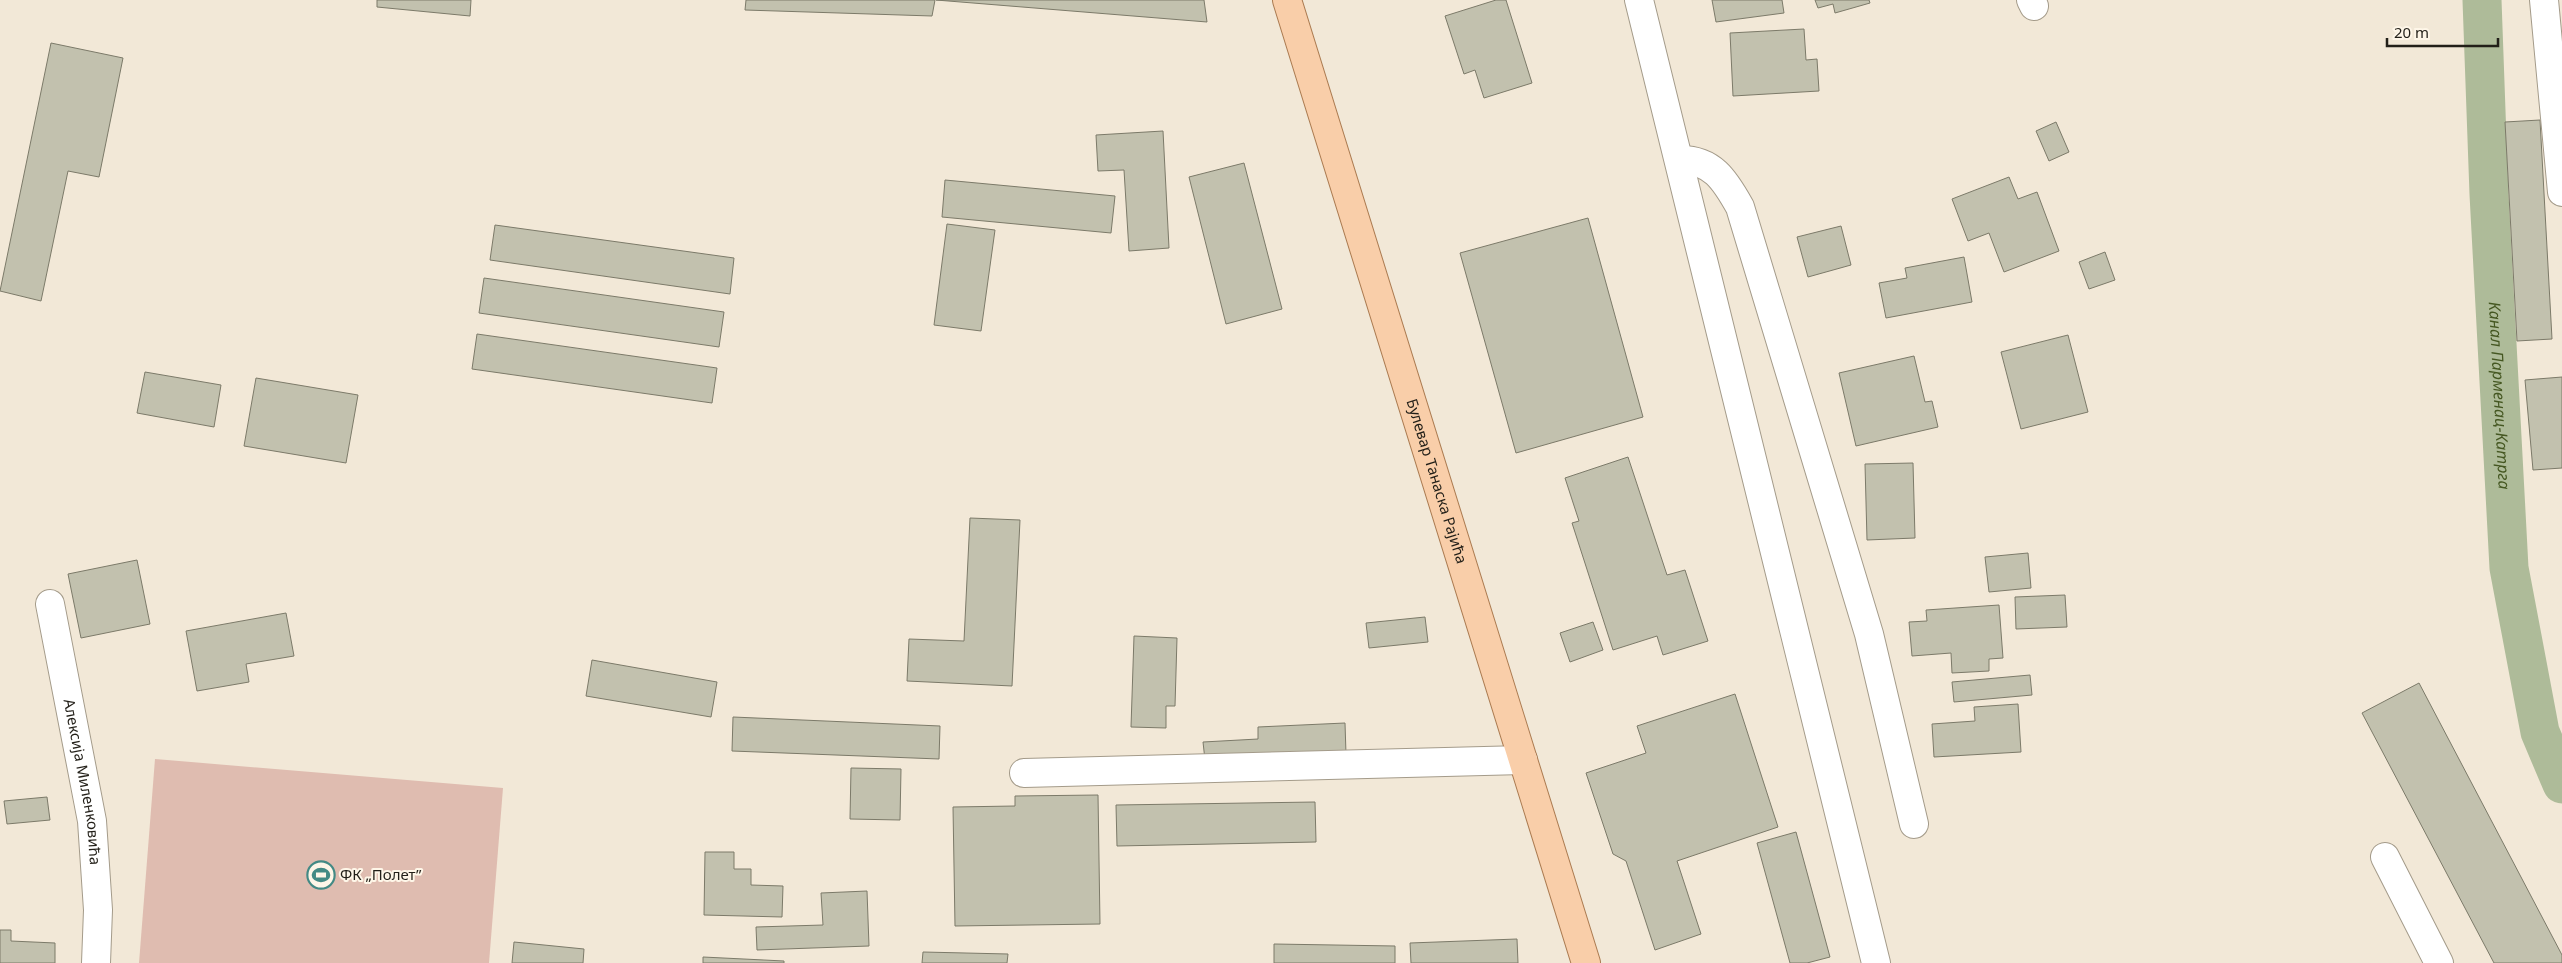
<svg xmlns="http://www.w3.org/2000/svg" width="2562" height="963" viewBox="0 0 2562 963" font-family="'Noto Sans',sans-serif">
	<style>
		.green { fill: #dfbcb0 }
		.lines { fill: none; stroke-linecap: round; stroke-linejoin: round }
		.canal { stroke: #aebb99; stroke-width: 39 }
		.building { fill: #c2c1ae; stroke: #7c7a69 }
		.minor-casing { stroke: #a49b8a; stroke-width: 30 }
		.major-casing { stroke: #ab7b51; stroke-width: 30 }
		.minor { stroke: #fff; stroke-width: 28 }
		.major { stroke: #f9cea9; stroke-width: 28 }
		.labels { text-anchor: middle; stroke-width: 4; stroke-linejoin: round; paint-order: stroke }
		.street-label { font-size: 15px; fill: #221f18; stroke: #fef6e8 }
		.poi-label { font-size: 15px; fill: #221f18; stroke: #fef6e8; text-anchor: start }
		.water-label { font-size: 16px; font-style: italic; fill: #455722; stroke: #fef6e8 }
	</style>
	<rect width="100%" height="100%" fill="#f2e8d7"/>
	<path class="green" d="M155,759L503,788L489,963H139Z"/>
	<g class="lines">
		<path class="canal" id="s1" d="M2482,0L2489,194L2509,568L2540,732L2562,784"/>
	</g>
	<path class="building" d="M377,0H471L470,16L377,7Z
		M746,0H935L932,16L745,10Z
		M936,0H1204L1207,22Z
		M1496,0H1506L1532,83L1484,98L1475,70L1464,74L1445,16Z
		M1712,0H1782L1784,13L1716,22Z
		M1815,0H1869L1870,3L1835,13L1833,4L1818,8Z
		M1804,29L1806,60L1817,59L1819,91L1733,96L1730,33Z
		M51,43L123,58L99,177L68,171L41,301L0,291Z
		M2540,120L2552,339L2517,341L2505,122Z
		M2056,122L2069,152L2049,161L2036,131Z
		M1163,131L1169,248L1129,251L1124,170L1098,171L1096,135Z
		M1244,163L1282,309L1226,324L1189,177Z
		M2009,177L2018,199L2037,192L2059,251L2004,272L1989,233L1968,241L1952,199Z
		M945,180L1115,196L1111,233L942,217Z
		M1588,218L1643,417L1516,453L1460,253Z
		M947,224L995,230L981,331L934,325Z
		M495,225L734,258L730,294L490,260Z
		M1841,226L1851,265L1808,277L1797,237Z
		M2105,252L2115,280L2089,289L2079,262Z
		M1964,257L1972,302L1886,318L1879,283L1907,278L1905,268Z
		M484,278L724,312L719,347L479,313Z
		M477,334L717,368L712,403L472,369Z
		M2068,335L2088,412L2021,429L2001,352Z
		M1914,356L1925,402L1932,401L1938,427L1856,446L1839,373Z
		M145,372L221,385L214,427L137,413Z
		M2562,377V468L2533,470L2525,380Z
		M256,378L358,395L346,463L244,446Z
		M1628,457L1667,575L1685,570L1708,641L1663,655L1657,636L1613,650L1572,523L1579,521L1565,478Z
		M1913,463L1915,538L1867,540L1865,464Z
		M970,518L1020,520L1012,686L907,681L909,639L964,641Z
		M2028,553L2031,588L1989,592L1985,557Z
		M137,560L150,624L81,638L68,574Z
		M2065,595L2067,627L2016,629L2015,597Z
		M1999,605L2003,658L1989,659V671L1952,673L1951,653L1912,656L1909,622L1927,621L1926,610Z
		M286,613L294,656L246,664L249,682L197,691L186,631Z
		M1425,617L1428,642L1369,648L1366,623Z
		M1593,622L1603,650L1570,662L1560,633Z
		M1134,636L1177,638L1175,706H1166V728L1131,727Z
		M592,660L717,682L711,717L586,696Z
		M2030,675L2032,695L1954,702L1952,682Z
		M2419,683L2562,955V963H2494L2362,713Z
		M1735,694L1778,827L1677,861L1701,934L1655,950L1626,861L1613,854L1586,773L1646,753L1637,726Z
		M2018,704L2021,752L1934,757L1932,724L1975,721L1974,707Z
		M733,717L940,726L939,759L732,751Z
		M1345,723L1346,754L1205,760L1203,742L1258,739V727Z
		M851,768L901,769L900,820L850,819Z
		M1098,795L1100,924L955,926L953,807L1015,806V796Z
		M47,797L50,820L7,824L4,801Z
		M1315,802L1316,842L1117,846L1116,805Z
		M1796,832L1830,957L1807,963H1790L1757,843Z
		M705,852H734V869H751V885L783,886L782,917L704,915Z
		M867,891L869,946L757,950L756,927L823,925L821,893Z
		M0,930H11V941L55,943V963H0Z
		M1517,939L1518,963H1411L1410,943Z
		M514,942L584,949L583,963H512Z
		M1274,944L1395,946V963H1274Z
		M923,952L1008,954L1007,963H922Z
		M703,957L784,961V963H703Z"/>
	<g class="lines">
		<g class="minor-casing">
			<g id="minor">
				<path d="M1639,0L1876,963"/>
				<path d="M2031,0L2034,6"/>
				<path d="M2544,0L2562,192"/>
				<path d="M1679,160C1712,159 1725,180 1740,207L1869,634L1914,824"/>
				<path id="s2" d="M50,604L92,821L98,910L96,963"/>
				<path d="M1024,773L1523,760"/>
				<path d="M2385,857L2439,963"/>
			</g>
		</g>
		<g class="major-casing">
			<g id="major">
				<path id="s3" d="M1287,0L1586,963"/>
			</g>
		</g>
		<use href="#minor" class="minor"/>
		<use href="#major" class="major"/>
	</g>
	<defs>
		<g id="stadium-ring" transform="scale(1.4375)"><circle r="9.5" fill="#fef6e8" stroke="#438a85" stroke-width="1.5"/><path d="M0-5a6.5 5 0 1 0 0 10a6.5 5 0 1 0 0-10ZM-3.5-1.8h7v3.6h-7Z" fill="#438a85"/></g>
	</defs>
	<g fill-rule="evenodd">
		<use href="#stadium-ring" x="321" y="875"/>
	</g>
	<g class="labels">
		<g class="street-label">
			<text dy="5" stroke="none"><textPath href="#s3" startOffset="504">Булевар Танаска Рајића</textPath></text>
			<text dy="5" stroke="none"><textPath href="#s2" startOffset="181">Алексија Миленковића</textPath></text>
		</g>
		<g class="poi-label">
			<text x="340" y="880">ФК „Полет”</text>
		</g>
		<g class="water-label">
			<text dy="6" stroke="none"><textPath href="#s1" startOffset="396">Канал Парменац-Катрга</textPath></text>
		</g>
	</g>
	<path d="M2387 38v8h111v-8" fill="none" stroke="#221f18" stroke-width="2.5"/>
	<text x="2394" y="38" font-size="15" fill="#221f18" stroke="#fef6e8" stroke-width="4" paint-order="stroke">20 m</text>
</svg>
